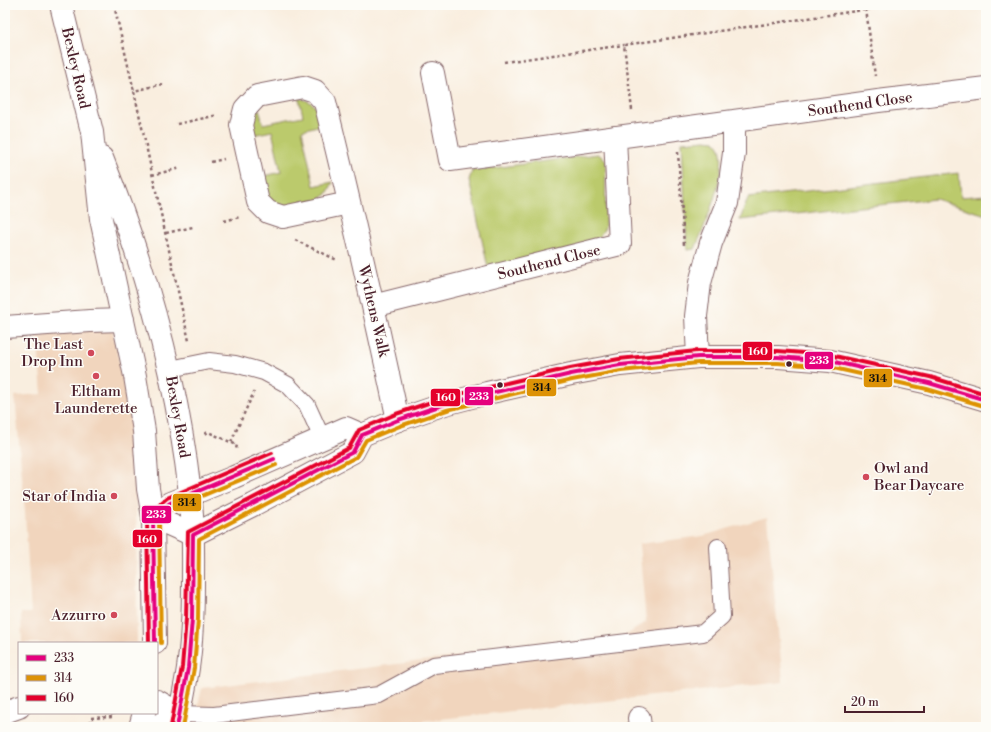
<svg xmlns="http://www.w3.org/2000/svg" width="991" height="732" viewBox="0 0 991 732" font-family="'Libre Bodoni',serif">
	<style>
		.built { fill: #f1d5bd }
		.green { fill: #bbca6c; stroke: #82744c }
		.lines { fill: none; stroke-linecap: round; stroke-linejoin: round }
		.lane-casing { stroke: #87676a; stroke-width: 18 }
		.street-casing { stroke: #87676a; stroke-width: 24 }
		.secondary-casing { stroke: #87676a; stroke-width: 24 }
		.primary-casing { stroke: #87676a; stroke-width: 24 }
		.path { stroke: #87676a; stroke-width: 2.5; stroke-dasharray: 3 3; stroke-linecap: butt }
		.lane { stroke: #fff; stroke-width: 16 }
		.street { stroke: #fff; stroke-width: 22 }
		.secondary { stroke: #fff; stroke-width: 22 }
		.primary { stroke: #fff; stroke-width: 22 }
		.bus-1-casing { stroke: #fdfcf7; stroke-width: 7 }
		.bus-2-casing { stroke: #fdfcf7; stroke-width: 7 }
		.bus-3-casing { stroke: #fdfcf7; stroke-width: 7 }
		.bus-1 { stroke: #e5007d; stroke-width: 4 }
		.bus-2 { stroke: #dd9206; stroke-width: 4 }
		.bus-3 { stroke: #e4002b; stroke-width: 4 }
		.poi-dot { fill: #d1495b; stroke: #fdfcf7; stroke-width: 1.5 }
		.bus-dot { fill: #4a1f2b; stroke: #fdfcf7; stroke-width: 1.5 }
		.labels { text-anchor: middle; stroke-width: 3; stroke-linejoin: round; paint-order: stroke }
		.street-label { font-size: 15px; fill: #4a1f2b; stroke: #fdfcf7 }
		.poi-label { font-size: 15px; fill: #4a1f2b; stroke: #fdfcf7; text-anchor: end }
		.line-badge { stroke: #fdfcf7; stroke-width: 1.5 }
		.badge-label { font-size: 11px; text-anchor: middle; font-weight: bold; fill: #fff }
		.pale-badge-label { font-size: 11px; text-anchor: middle; font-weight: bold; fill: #111 }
	</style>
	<rect width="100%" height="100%" fill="#fdfcf7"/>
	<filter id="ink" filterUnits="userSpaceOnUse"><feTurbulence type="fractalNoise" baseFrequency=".025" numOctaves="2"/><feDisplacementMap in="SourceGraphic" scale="8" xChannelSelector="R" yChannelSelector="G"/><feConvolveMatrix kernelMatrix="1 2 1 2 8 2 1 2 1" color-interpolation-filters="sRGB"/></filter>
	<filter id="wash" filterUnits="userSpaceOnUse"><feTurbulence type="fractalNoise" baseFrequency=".012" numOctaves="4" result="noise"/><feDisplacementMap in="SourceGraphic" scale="16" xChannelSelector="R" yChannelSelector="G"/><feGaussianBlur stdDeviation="0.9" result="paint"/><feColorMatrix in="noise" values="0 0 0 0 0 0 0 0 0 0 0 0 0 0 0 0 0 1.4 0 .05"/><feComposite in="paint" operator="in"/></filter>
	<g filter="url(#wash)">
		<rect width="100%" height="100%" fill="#f9eedf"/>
		<path class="built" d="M112,328L129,411L136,469L137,643H22L21,613H31L25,512L15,396L42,394L37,333Z
			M767,517L783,682L366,727H193L202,688L625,636L646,622L639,544L703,536Z"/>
		<path class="green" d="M299,98C317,103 318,108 321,125L302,130L314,186L333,182L327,194L317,201L287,207L275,205L266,197L261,177L281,172L272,131L253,135C250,122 251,119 259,109L263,124L303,116Z
			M705,140L715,141C717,144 720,146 720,149C728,172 704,227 695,249L687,250L682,142Z
			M598,154L606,160L605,228L594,244L488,268L469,180L472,171Z
			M959,173L961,197L986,195V215L935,199L740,220L748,198Z"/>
	</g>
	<g filter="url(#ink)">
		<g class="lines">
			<g class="lane-casing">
				<path id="lane" d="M170,369L209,361L235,364L264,372L288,385L307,405L322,438
					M180,714L214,715L379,695L434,665L703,633L722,616L718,547"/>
			</g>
			<g class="street-casing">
				<path id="street" d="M433,73L450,160L734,121V153L727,203L711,243L700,283L696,316L698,357
					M734,121L878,101L986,88
					M349,203L283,217L268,212L258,202L241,125L245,109L257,96L303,87L315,91L325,102C351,207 375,313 398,420
					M373,306L620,244L615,137
					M5,327L90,321L123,320
					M639,718L640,727"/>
			</g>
			<g class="secondary-casing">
				<path id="secondary" d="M362,435L346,428L234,477L170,503L153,517L193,535L253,505L353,452L362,435L398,420L445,404L487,393L571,374L620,365L698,357H778L830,361L929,383L986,400
					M157,701L180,714
					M5,712L19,707
					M155,727L180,714"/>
			</g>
			<g class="primary-casing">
				<path id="primary" d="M61,5L92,132L101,219L135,376L144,431L148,489L153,517L155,643
					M102,158C145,266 177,377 190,493C194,523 193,553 193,583C193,611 192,640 188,668C185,688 181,707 177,727
					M140,727L144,713"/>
			</g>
			<path class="path" d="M114,5L134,91
				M866,9L875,76
				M504,62L624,45
				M163,84L134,91L189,341
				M632,110L624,45L897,5
				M177,124L218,115
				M678,152L684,245
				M211,162L224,159
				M152,175L181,168
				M224,221L240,217
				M166,233L193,227
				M295,240L337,260
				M205,434L208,432L237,445L236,449
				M231,442L254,392
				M90,723V718L113,717L112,713"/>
			<use href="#lane" class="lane"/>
			<use href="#street" class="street"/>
			<use href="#secondary" class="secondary"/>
			<use href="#primary" class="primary"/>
			<g class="bus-1-casing">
				<path id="bus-1" d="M155,643L153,517L170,503L274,459
					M177,727L188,668L192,619L193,535L353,452L362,435L398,420L445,404L571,374L620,365L698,357H778L830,361L929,383L986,400"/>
			</g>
			<g class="bus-2-casing">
				<path id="bus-2" d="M161,643L159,520L173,508L276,465
					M183,727L194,668L198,619L199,539L356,457L366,440L400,426L447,410L572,380L621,371L698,363H778L829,367L927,389L984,406"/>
			</g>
			<g class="bus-3-casing">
				<path id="bus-3" d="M149,643L147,517L148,514L167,498L272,453
					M171,726L182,667L186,619L188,532L349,448L359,430L396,414L443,398L570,368L619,359L697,351H778L830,355L930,377L986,394"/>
			</g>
			<use href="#bus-1" class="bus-1"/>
			<use href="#bus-2" class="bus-2"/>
			<use href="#bus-3" class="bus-3"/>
		</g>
	</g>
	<g class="poi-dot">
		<circle cx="91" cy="353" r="4"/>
		<circle cx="96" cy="376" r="4"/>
		<circle cx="866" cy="477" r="4"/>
		<circle cx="114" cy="496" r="4"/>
		<circle cx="114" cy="615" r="4"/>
	</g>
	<g class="bus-dot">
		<circle cx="789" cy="364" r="3.5"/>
		<circle cx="500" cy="385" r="3.5"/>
	</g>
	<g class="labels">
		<g class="street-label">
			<text transform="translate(76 68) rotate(77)" y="5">Bexley Road</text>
			<text transform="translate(860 104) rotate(-8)" y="5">Southend Close</text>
			<text transform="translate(549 262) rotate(-14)" y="5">Southend Close</text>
			<text transform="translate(374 311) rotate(77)" y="5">Wythens Walk</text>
			<text transform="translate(178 417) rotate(80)" y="5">Bexley Road</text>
		</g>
		<g class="poi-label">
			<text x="83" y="349">The Last<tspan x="83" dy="17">Drop Inn</tspan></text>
			<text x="96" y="396" text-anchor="middle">Eltham<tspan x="96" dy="17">Launderette</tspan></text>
			<text x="874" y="473" text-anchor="start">Owl and<tspan x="874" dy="17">Bear Daycare</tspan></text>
			<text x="106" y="501">Star of India</text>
			<text x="106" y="620">Azzurro</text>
		</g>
	</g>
	<g class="line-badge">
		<rect x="742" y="341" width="31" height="20" rx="4" fill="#e4002b"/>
		<rect x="804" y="351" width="30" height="19" rx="4" fill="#e5007d"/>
		<rect x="863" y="368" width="30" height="20" rx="4" fill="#dd9206"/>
		<rect x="526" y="378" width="31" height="19" rx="4" fill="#dd9206"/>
		<rect x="464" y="386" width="30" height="20" rx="4" fill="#e5007d"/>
		<rect x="430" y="388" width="31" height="19" rx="4" fill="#e4002b"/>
		<rect x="172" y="493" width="30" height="19" rx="4" fill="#dd9206"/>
		<rect x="141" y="505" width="31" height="19" rx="4" fill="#e5007d"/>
		<rect x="132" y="529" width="31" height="19" rx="4" fill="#e4002b"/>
	</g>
	<g class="badge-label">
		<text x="758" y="355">160</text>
		<text x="819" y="364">233</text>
		<text x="479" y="400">233</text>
		<text x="446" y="401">160</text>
		<text x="156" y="518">233</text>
		<text x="147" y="543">160</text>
	</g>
	<g class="pale-badge-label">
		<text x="878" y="382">314</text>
		<text x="542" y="391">314</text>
		<text x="187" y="506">314</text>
	</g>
	<rect width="991" height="732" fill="none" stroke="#fdfcf7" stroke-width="20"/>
	<rect x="18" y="642" width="140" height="72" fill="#fdfcf7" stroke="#b5a4a5"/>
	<rect x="26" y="655" width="20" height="6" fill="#e5007d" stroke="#b5a4a5"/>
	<text x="54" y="662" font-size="12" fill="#4a1f2b">233</text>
	<rect x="26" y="675" width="20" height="6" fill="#dd9206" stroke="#b5a4a5"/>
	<text x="54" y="682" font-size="12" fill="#4a1f2b">314</text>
	<rect x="26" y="695" width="20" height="6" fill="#e4002b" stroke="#b5a4a5"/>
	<text x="54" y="702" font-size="12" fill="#4a1f2b">160</text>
	<path d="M845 706v6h79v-6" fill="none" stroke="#4a1f2b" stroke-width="2"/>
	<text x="851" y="706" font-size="12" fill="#4a1f2b" stroke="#fdfcf7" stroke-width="3" paint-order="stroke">20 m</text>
</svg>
